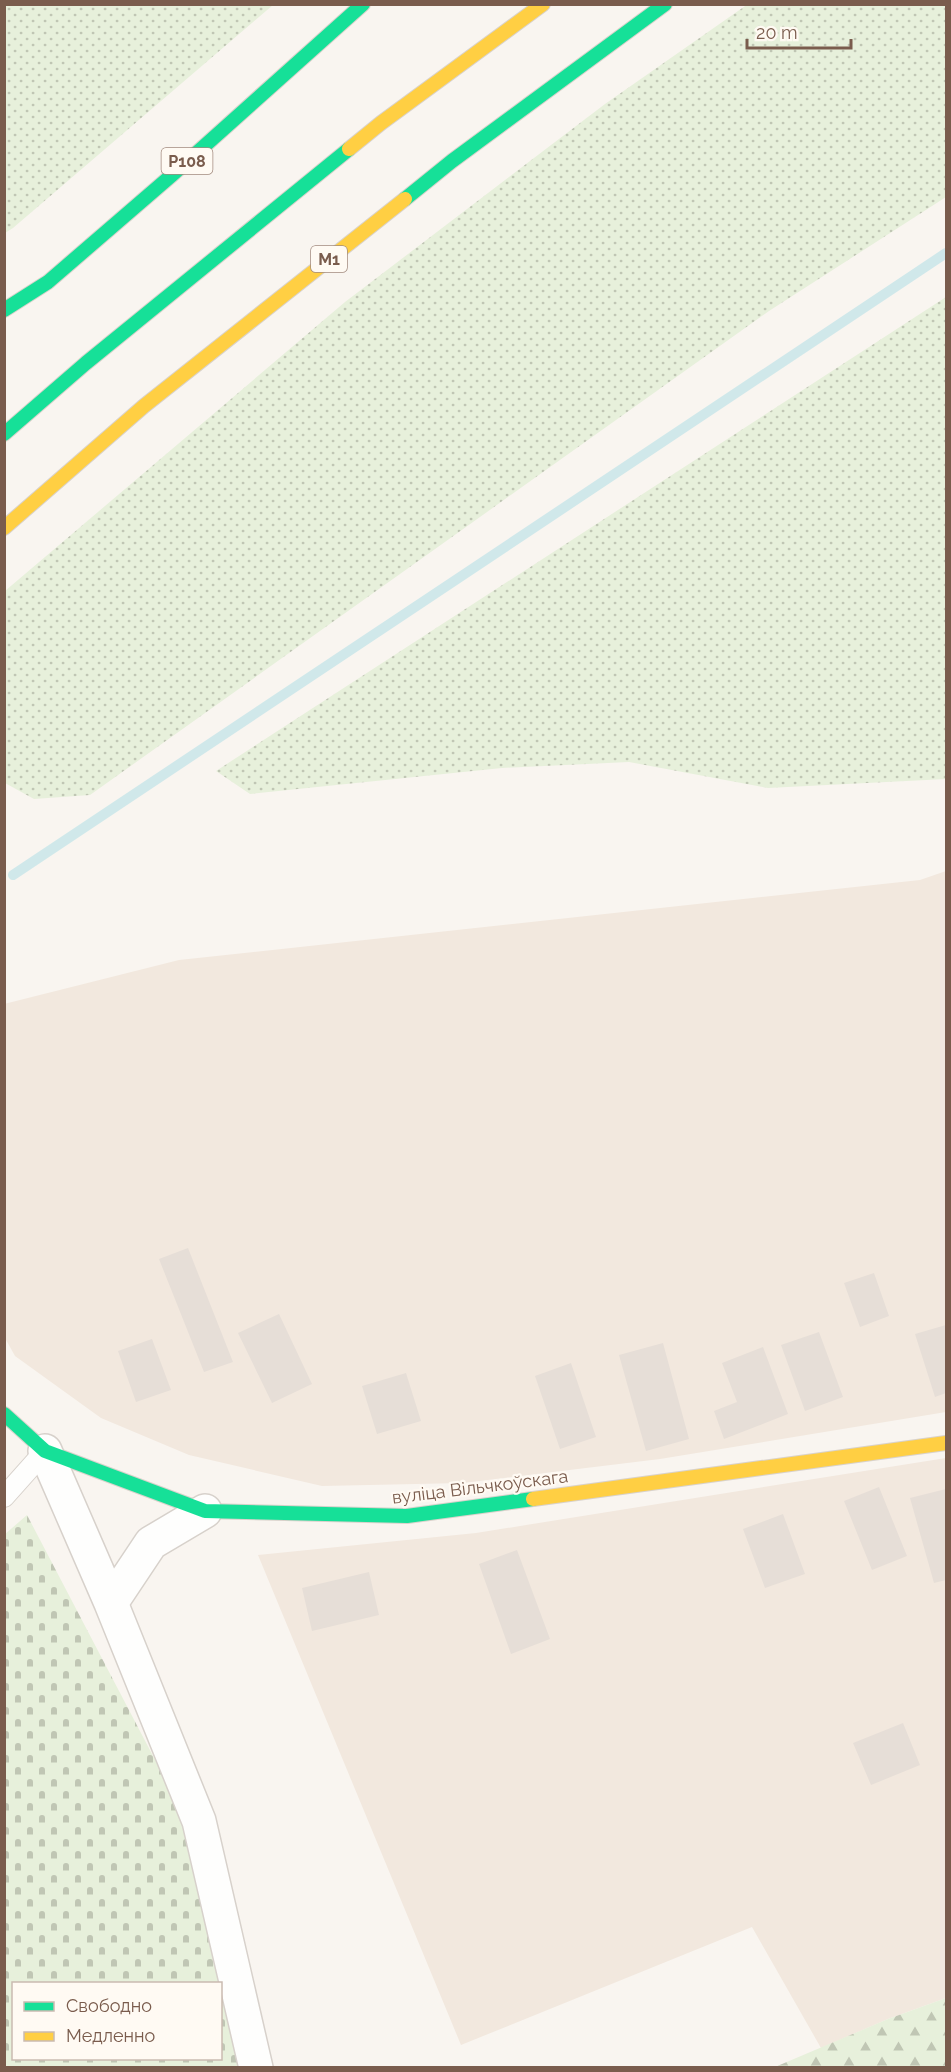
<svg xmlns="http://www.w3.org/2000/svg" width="951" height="2072" viewBox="0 0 951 2072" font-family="Raleway,sans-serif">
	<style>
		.residential { fill: #f2e8de }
		.grass { fill: url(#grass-dots) }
		.forest { fill: url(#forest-firs) }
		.cemetery { fill: url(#cemetery-stones); fill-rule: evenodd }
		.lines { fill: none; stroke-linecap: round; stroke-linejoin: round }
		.stream { stroke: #d0e8ea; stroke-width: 10 }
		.building { fill: #e6ded7 }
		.lane-casing { stroke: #d7d1cb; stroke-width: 22 }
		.street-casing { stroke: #d7d1cb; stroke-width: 36 }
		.fast-casing { stroke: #d9d2cb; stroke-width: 16 }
		.slow-casing { stroke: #d9d2cb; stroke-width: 16 }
		.lane { stroke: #fefefd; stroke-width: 20 }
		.street { stroke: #fefefd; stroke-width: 33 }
		.fast { stroke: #16e098; stroke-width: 14 }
		.slow { stroke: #ffcf43; stroke-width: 14 }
		.labels { text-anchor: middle; stroke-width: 4.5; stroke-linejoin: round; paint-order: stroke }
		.shield { fill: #fffaf3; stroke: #a28b7f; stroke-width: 1.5 }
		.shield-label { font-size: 16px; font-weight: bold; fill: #7a5c4d }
		.street-label { font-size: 18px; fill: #7a5c4d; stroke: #fffaf3 }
	</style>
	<defs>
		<pattern id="grass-dots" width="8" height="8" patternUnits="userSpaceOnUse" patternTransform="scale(1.5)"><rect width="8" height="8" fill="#e7f0db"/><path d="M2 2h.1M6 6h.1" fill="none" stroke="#c0c6b4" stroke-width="1.8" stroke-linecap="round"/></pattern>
		<pattern id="forest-firs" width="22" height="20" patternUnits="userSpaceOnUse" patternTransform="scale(1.5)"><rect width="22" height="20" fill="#e7f0db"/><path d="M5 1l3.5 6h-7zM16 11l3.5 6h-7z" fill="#c0c6b4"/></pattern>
		<pattern id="cemetery-stones" width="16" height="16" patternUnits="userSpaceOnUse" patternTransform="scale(1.5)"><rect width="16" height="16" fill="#e7f0db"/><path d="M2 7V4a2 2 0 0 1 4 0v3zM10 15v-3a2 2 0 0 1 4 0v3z" fill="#c0c6b4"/></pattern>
	</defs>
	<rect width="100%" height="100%" fill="#f9f5f0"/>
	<path class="residential" d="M946,871V1412L660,1459L463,1483L322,1486L189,1455L101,1418L15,1356L5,1338L4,1004L179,960L920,880Z
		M946,1458V1998L888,2019L821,2048L752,1927L461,2045L258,1555L476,1533Z"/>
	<path class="grass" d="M5,4H273V5L13,228L5,233Z
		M748,4L946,5V197L769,311L90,795L34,799L5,783V591L345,302L605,104Z
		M946,297V779L768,788L629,762L502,768L250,794L216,771Z"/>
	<path class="forest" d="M946,1998V2067H775L888,2019Z"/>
	<path class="cemetery" d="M27,1515L187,1821L239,2067L5,2068L4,1535ZM14,1984H220V2058H14Z"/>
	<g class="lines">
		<path class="stream" d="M13,875L946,253"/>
	</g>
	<path class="building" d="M188,1248L233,1362L204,1372L159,1259Z
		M874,1273L889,1316L860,1327L844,1283Z
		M279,1314L312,1384L272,1403L238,1333Z
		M946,1325V1393L935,1397L915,1334Z
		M819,1332L843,1397L805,1411L781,1345Z
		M152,1339L171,1390L136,1402L118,1351Z
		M663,1343L689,1439L646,1451L619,1355Z
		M763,1347L788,1414L724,1439L714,1411L737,1402L722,1363Z
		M571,1363L596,1437L560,1449L535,1376Z
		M406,1373L421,1421L377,1434L362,1386Z
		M879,1487L907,1556L872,1570L844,1501Z
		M946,1489V1580L934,1583L910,1498Z
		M783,1514L805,1574L765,1588L743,1529Z
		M517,1550L550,1639L511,1654L479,1564Z
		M369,1572L379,1615L312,1631L302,1588Z
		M903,1723L920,1765L871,1785L853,1743Z"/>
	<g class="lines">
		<g class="lane-casing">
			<path id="lane" d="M4,1497L45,1451"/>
		</g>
		<g class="street-casing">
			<path id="street" d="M45,1451L111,1603L199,1821L256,2068
				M111,1603L151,1543L205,1511"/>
		</g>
		<g class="fast-casing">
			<path id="fast" d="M405,199L452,161L665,4
				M4,310L48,282L172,175L363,4
				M4,434L86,363L349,149
				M4,1414L45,1451L205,1511L407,1516L533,1499"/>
		</g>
		<g class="slow-casing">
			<path id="slow" d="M349,149L381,123L543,4
				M4,528L144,406L405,199
				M533,1499L946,1443"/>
		</g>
		<use href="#lane" class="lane"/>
		<use href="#street" class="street"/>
		<use href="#fast" class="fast"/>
		<use href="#slow" class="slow"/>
	</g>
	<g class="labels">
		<g class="shield">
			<rect x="161.5" y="148" width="51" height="26" rx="4.5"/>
			<rect x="311" y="246" width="36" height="26" rx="4.5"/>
		</g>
		<g class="shield-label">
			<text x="187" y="167">Р108</text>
			<text x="329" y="265">М1</text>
		</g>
		<g class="street-label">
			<text transform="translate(480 1487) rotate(-7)" y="6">вуліца Вільчкоўскага</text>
		</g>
	</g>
	<rect width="951" height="2072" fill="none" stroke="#7a5c4d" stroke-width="12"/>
	<rect x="12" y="1982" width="210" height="78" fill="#fffaf3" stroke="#cabbb1" stroke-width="1.5"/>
	<rect x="24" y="2002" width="30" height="9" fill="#16e098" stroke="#cabbb1" stroke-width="1.5"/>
	<text x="66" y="2012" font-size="18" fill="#7a5c4d">Свободно</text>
	<rect x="24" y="2032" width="30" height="9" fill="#ffcf43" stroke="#cabbb1" stroke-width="1.5"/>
	<text x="66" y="2042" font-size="18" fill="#7a5c4d">Медленно</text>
	<path d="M747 39v9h104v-9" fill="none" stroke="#7a5c4d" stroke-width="3"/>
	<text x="756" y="39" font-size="18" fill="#7a5c4d" stroke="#fffaf3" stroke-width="4.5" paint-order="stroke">20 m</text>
</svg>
